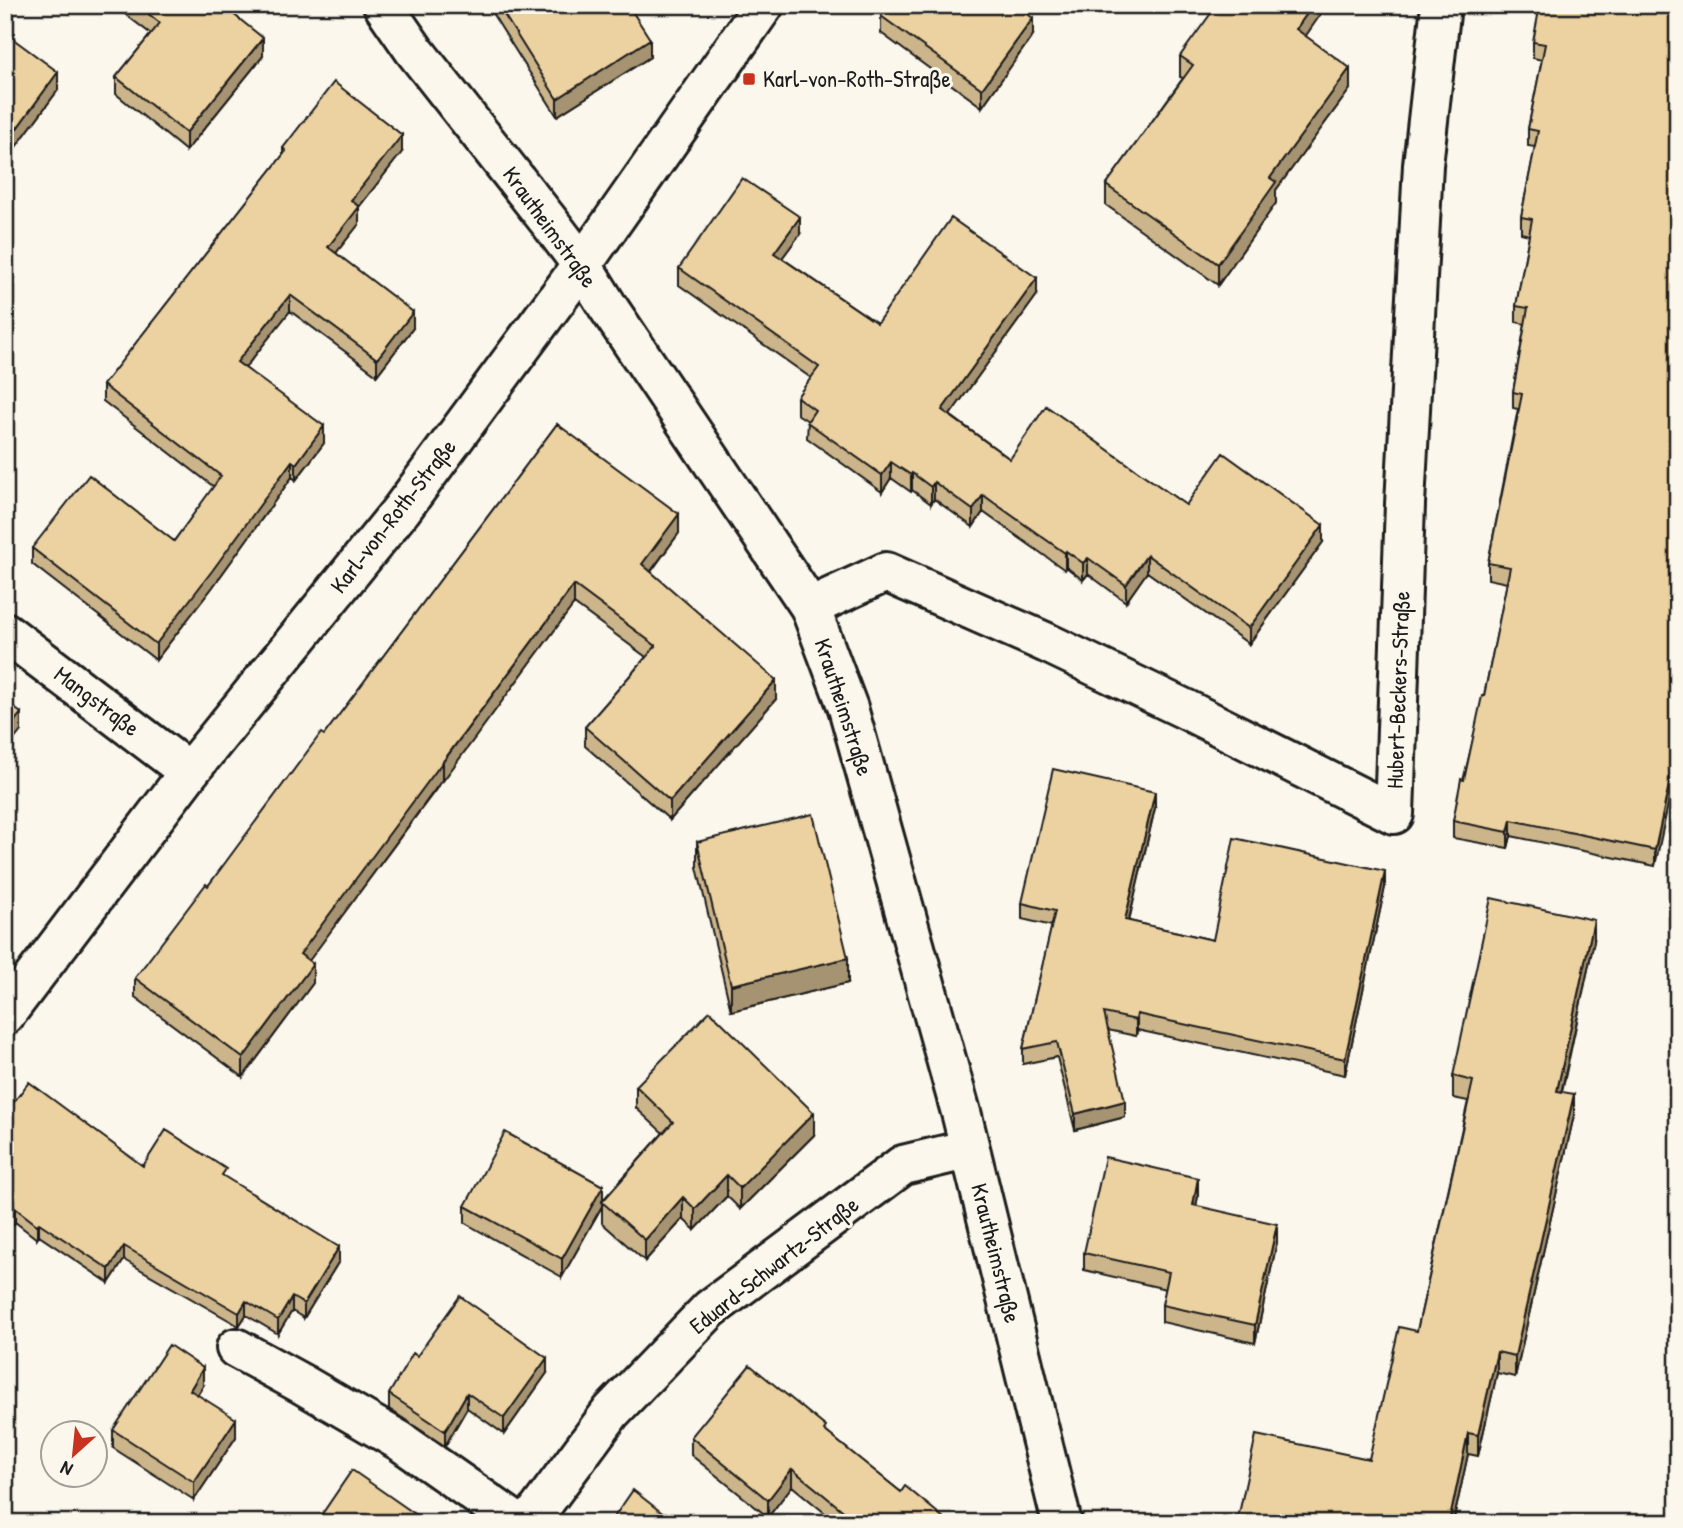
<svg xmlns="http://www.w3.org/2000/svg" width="1683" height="1528" viewBox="0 0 1683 1528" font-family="'Patrick Hand',sans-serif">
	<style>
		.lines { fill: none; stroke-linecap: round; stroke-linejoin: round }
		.minor-casing { stroke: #1c1c1c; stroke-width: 44 }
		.minor { stroke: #fbf7ec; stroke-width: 38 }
		.wall { fill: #ccb58a; stroke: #1c1c1c; stroke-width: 2 }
		.shaded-wall { fill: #a69371; stroke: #1c1c1c; stroke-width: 2 }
		.building { fill: #edd2a1; stroke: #1c1c1c; stroke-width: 2 }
		.poi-dot { fill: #c8321e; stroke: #fbf7ec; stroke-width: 2.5 }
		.labels { text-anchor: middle; stroke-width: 6; stroke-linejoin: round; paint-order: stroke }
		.poi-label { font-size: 23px; fill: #1c1c1c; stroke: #fbf7ec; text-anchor: start }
		.street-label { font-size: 23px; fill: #1c1c1c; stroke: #fbf7ec }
	</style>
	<rect width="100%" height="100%" fill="#fbf7ec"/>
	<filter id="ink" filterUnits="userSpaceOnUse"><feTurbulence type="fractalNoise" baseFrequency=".0143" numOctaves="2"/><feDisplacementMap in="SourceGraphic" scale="14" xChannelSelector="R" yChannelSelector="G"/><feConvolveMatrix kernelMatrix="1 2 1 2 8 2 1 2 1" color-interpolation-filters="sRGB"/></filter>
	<g filter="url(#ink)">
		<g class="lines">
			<g class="minor-casing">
				<path id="minor" d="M383,5L414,50L551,224L582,265L608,307L810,607L848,708L962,1116L1062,1523
					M810,607L886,572L1047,643L1187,710L1394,814L1405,504L1423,165L1441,5
					M5,632L189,772
					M5,1015L189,772L402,509L582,265L764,5
					M236,1348L302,1384L400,1441L517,1523
					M529,1523L611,1412L710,1309L903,1165L970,1149"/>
			</g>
			<use href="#minor" class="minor"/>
		</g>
		<path class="wall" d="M113,5H222L263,56L186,151L116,94V77L151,34Z
			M487,5H628L650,57L557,116Z
			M1678,5L1655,866L1511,836L1508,848L1453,838V821L1484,696L1507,583L1488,579V563L1518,409L1513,408V392L1525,324L1516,322V306L1529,235L1521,233V217L1535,147L1528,146V129L1542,60L1533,58V42Z
			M881,16L1033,35L982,107L881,33Z
			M5,33L58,90L12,152L5,147Z
			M1305,36L1350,89L1276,190V203L1218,285L1106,205V185L1183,78L1180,77V56Z
			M283,148L402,152L359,207V224L336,253L413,328L377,375L290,311L245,368L324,443L296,480L292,477L212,588L156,660L32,564V548L174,541L214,487L103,401V385L283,155Z
			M800,234L782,258L877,323L1037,295L950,415L1010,459L1323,542L1249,644L1147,572L1126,602L1088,574L1083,580L1066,567L1065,570L983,512L973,527L934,499L931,504L912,490L911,492L891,478L882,492L807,438L808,421L797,414V397L811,378L679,285V268Z
			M557,424L679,533L651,572L776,699L670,820L585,746V727L646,657L574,604L309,960L313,983L243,1077L135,997V978L208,886L324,735Z
			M1155,808L1129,921L1213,940L1385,887L1345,1075L1137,1030L1136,1036L1108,1030L1125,1117L1075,1130L1057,1057L1023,1064V1049L1052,926L1022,919V903Z
			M697,842L848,983L731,1011L697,867Z
			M1594,941L1562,1092L1574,1115L1515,1377L1497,1373L1478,1456L1468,1454L1453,1523H1237L1369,1459L1417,1331L1468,1101L1453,1098V1076Z
			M636,1086L814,1135L740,1209L727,1196L695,1230L683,1219L645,1261L602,1223V1206L562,1277L465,1223V1206L603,1200L663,1133L636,1108Z
			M5,1114L143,1166L226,1178L339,1261L304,1318L292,1311L278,1334L246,1315L239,1326L124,1260L109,1283L39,1236L37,1239L15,1222L5,1236Z
			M1198,1196L1196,1206L1277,1242L1255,1343L1162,1322V1305L1166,1289L1084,1270V1253Z
			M417,1356L547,1373L504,1434L467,1408L445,1446L389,1409V1394Z
			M203,1386L197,1395L236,1437L194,1500L113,1448V1430Z
			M826,1432L901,1492L950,1523H837L792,1486L768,1517L691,1455V1437Z"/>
		<path class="shaded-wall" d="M1313,5H1327L1296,50V29Z
			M1033,18V35L982,107V89Z
			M263,38V56L186,151V133Z
			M650,39V57L557,116V99Z
			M1350,68V89L1276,190V203L1218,285V264L1270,178Z
			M58,72V90L12,152V135Z
			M402,135V152L351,217V200Z
			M359,207V224L328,263V247Z
			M800,217V234L774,269V253Z
			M1037,278V295L942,426V410Z
			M290,295V311L237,378V362Z
			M413,312V328L377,375V359Z
			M324,426V443L296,480V464Z
			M292,461V477L212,588L156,660V644Z
			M891,462V478L882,492V475Z
			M912,473V490L911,492V475Z
			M934,482V499L931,504V487Z
			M983,495V512L973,527V510Z
			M679,514V533L642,583V564Z
			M1323,525V542L1249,644V628Z
			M1066,551V567L1065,570V553Z
			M1147,555V572L1126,602V585Z
			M1088,558V574L1083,580V563Z
			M574,585V604L443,781V762Z
			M776,680V699L670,820V801Z
			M21,713V731L5,751V733Z
			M1678,742V758L1655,866V850Z
			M442,761V780L300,973V954Z
			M1155,792V808L1125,936V920Z
			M1511,820V836L1508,848V832Z
			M1385,871V887L1345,1075V1059Z
			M1594,920V941L1557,1112V1091Z
			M848,958V983L731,1011V985Z
			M313,964V983L243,1077V1058Z
			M1137,1014V1030L1136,1036V1020Z
			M1574,1094V1115L1515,1377V1356Z
			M1125,1101V1117L1075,1130V1114Z
			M814,1113V1135L740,1209V1188Z
			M727,1175V1196L695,1230V1209Z
			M1198,1178V1196L1193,1223V1205Z
			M603,1186V1203L602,1202V1206L562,1277V1259Z
			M683,1197V1219L645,1261V1240Z
			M15,1208V1222L5,1236V1222Z
			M39,1223V1236L37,1239V1225Z
			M1277,1224V1242L1255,1343V1325Z
			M124,1246V1260L109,1283V1269Z
			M339,1247V1261L304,1318V1304Z
			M292,1297V1311L278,1334V1320Z
			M246,1301V1315L239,1326V1313Z
			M1497,1352V1373L1478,1456V1435Z
			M547,1358V1373L504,1434V1418Z
			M203,1368V1386L190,1407V1390Z
			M467,1393V1408L445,1446V1431Z
			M236,1419V1437L194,1500V1482Z
			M1468,1433V1454L1453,1523H1449Z
			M792,1469V1486L768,1517V1500Z
			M8,1503V1520L5,1523V1506Z"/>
		<path class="building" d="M137,5H222L263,38L186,133L116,77L160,23Z
			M498,5H628L650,39L557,99Z
			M889,5H1015L1033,18L982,89L881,16Z
			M1217,5H1313L1296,29L1350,68L1270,178L1276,182L1218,264L1106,185L1193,65L1180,56Z
			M1540,5H1678V621L1677,626H1678V742L1655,850L1511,820L1508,832L1453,821L1461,779L1464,780L1482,696H1484L1510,567L1488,563L1522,394L1513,392L1528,308L1516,306L1532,219L1521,217L1538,131L1528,129L1545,44L1533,42Z
			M5,33L58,72L12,135L5,130Z
			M334,82L402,135L351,200L359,207L328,247L413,312L377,359L290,295L237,362L324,426L296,464L292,461L212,571L156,644L32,548L89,475L174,541L221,476L103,385L286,151L283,148Z
			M742,178L800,217L774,253L877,323L951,218L1037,278L942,410L1010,459L1046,406L1186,505L1223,453L1323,525L1249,628L1147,555L1126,585L1088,558L1083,563L1066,551L1065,553L983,495L973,510L934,482L931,487L912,473L911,475L891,462L882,475L807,422L815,410L797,397L819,367L679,268Z
			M557,424L679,514L642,564L776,680L670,801L585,727L656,646L574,585L300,954L313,964L243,1058L135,978L206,884L208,886L321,733L324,735Z
			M5,701L21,713L5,733Z
			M1053,769L1155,792L1125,920L1213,940L1234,838L1385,871L1345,1059L1137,1014L1136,1020L1104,1013L1125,1101L1075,1114L1057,1042L1023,1049L1055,911L1022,903Z
			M813,814L848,958L731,985L697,842Z
			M1491,898L1594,920L1557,1091L1574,1094L1515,1356L1497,1352L1478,1435L1468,1433L1449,1523H1237L1256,1435L1369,1459L1399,1327L1417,1331L1473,1081L1453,1076Z
			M710,1011L814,1113L740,1188L727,1175L695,1209L683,1197L645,1240L602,1202L673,1122L636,1086Z
			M29,1082L143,1166L166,1130L226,1169L222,1175L339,1247L304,1304L292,1297L278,1320L246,1301L239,1313L124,1246L109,1269L39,1223L37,1225L15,1208L5,1222V1114Z
			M505,1132L603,1186L562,1259L465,1206Z
			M1105,1157L1198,1178L1193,1205L1277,1224L1255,1325L1162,1305L1169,1272L1084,1253Z
			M460,1296L547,1358L504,1418L467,1393L445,1431L389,1394L413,1353L417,1356Z
			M169,1345L203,1368L190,1390L236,1419L194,1482L113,1430Z
			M750,1365L826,1427L824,1430L901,1492L905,1486L950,1523H858L792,1469L768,1500L691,1437Z
			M352,1470L428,1523H316Z
			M633,1490L675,1523H610Z"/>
	</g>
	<rect class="poi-dot" x="742" y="72" width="14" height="14" rx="3.5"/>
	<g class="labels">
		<g class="poi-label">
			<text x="763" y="87">Karl-von-Roth-Straße</text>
		</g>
		<g class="street-label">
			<text transform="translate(550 227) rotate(54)" y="8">Krautheimstraße</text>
			<text transform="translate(393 516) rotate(-52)" y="8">Karl-von-Roth-Straße</text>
			<text transform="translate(1398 690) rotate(-88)" y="8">Hubert-Beckers-Straße</text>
			<text transform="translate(97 701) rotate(37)" y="8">Mangstraße</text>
			<text transform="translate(844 707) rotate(72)" y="8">Krautheimstraße</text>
			<text transform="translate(996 1253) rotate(76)" y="8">Krautheimstraße</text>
			<text transform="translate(774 1265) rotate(-38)" y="8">Eduard-Schwartz-Straße</text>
		</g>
	</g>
	<rect width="1683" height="1528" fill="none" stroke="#fbf7ec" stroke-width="28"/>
	<rect x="14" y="14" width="1655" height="1500" fill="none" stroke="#1c1c1c" stroke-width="2.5" filter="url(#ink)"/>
	<g transform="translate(74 1454) rotate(207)"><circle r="33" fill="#fbf7ec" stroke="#a29f99" stroke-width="2"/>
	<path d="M0-5L12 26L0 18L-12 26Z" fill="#c8321e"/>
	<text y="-10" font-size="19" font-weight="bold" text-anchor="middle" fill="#1c1c1c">N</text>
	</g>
</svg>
